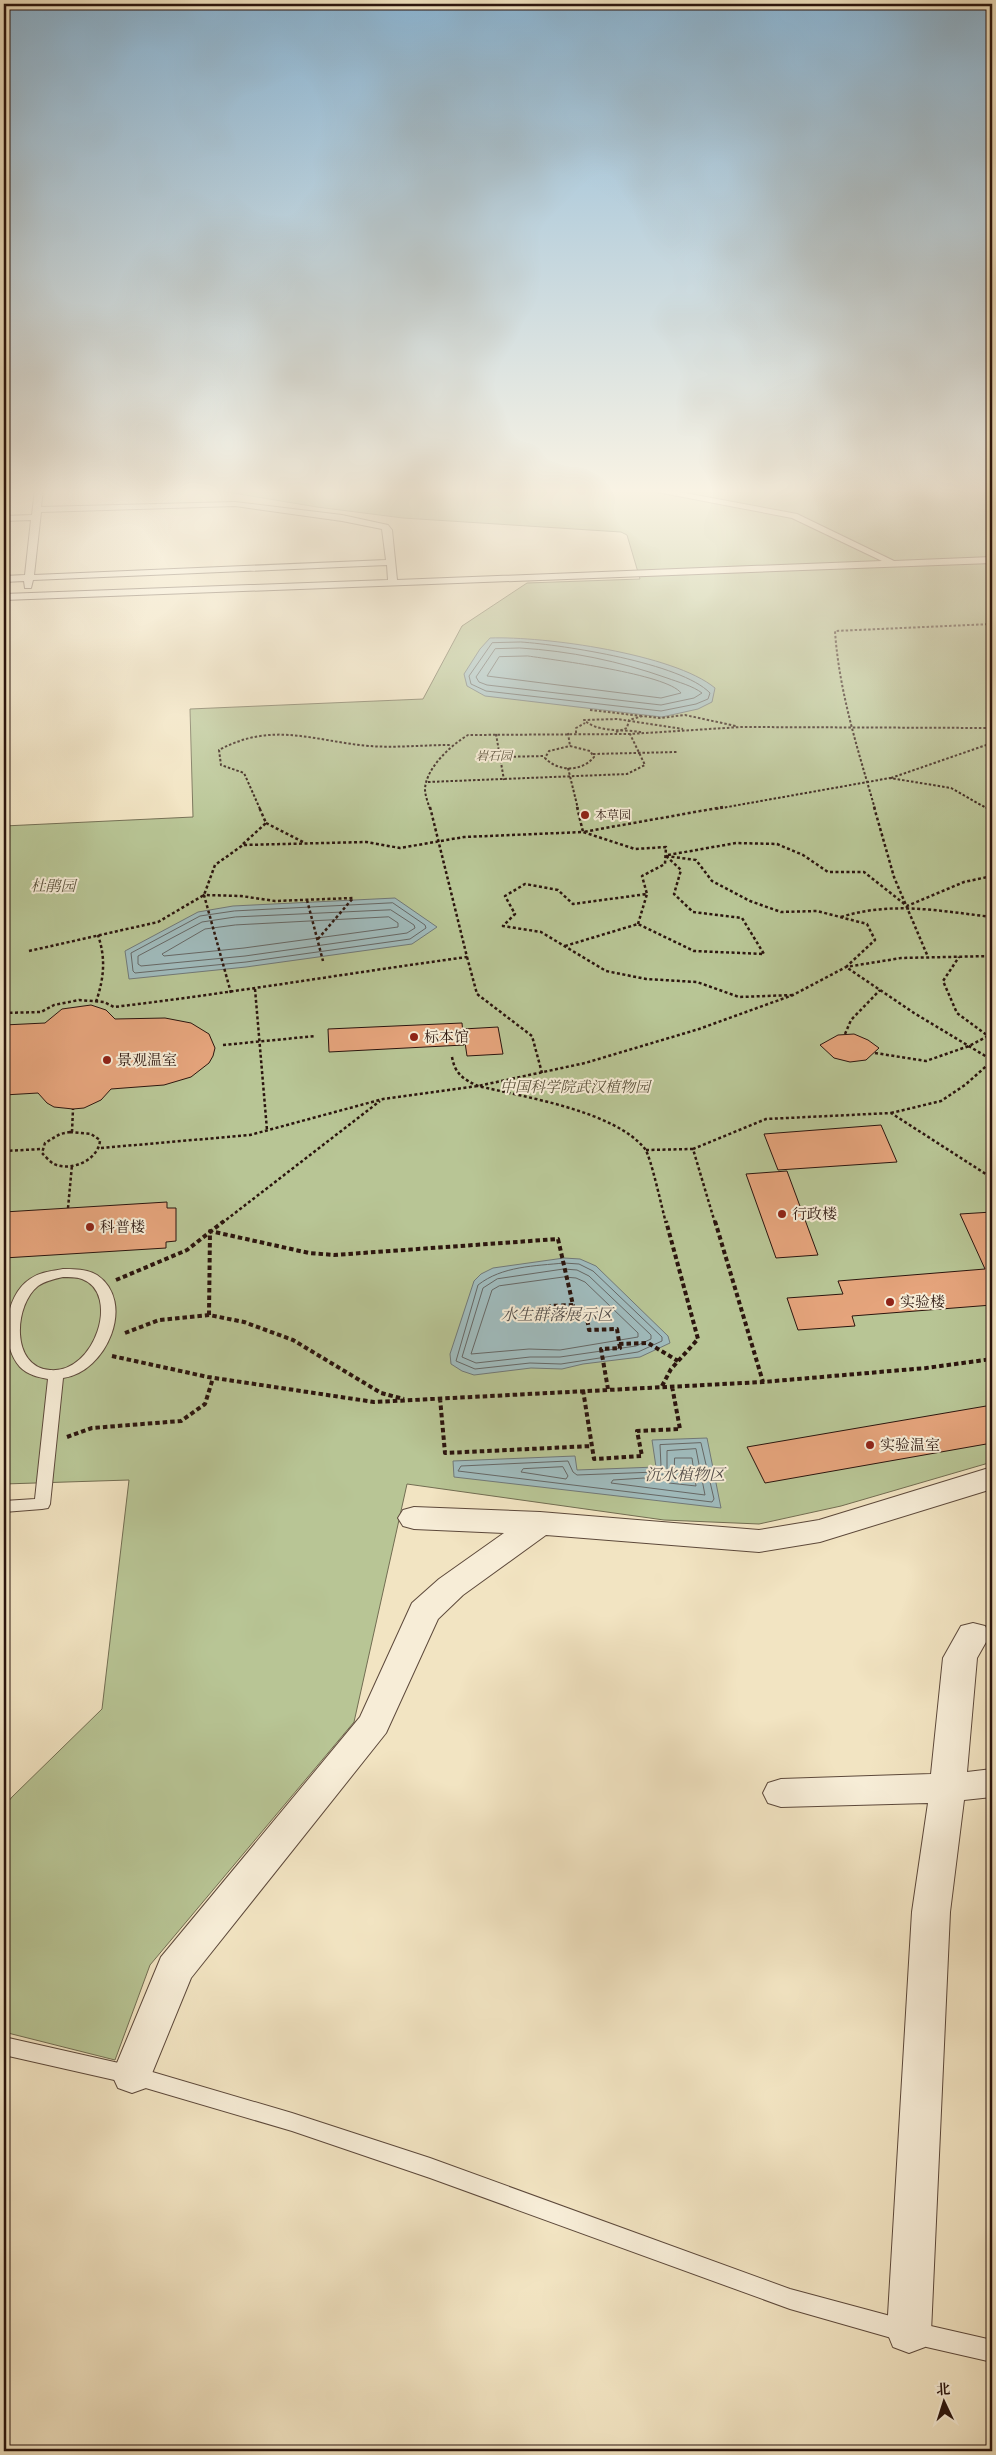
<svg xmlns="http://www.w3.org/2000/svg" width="996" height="2455" viewBox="0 0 996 2455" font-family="'IM FELL English','Noto Serif SC',serif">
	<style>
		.green { fill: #b8c595; stroke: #726d52 }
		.water { fill: #a0bcbe; stroke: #717978 }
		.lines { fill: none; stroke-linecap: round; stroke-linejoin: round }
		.shore { stroke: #666866; stroke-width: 1 }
		.building { fill: #e5a47c; stroke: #2b150e }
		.lane-casing { stroke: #5d493b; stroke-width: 2 }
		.street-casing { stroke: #5d493b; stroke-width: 2 }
		.path-far2 { stroke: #2b150e; stroke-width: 2; stroke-dasharray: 2.5 2; stroke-linecap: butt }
		.path-far1 { stroke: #2b150e; stroke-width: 2.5; stroke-dasharray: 3 2.5; stroke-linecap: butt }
		.path { stroke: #2b150e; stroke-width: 4; stroke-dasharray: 4.5 3; stroke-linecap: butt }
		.lane { fill: #f7edd7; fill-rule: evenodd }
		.street { fill: #f7edd7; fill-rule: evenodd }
		.poi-dot { fill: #8f2418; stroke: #f7edd7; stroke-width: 2 }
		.labels { text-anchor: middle; stroke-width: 4; stroke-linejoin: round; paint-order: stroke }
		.far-park-label { font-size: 12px; font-style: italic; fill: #5c533d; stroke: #f7edd7 }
		.far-poi-label { font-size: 12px; fill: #2b150e; stroke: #f7edd7; text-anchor: start }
		.park-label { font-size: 15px; font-style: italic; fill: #5c533d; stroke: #f7edd7 }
		.poi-label { font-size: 15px; fill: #2b150e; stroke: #f7edd7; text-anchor: start }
		.water-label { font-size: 16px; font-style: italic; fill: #544f4c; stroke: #f7edd7 }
	</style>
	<rect width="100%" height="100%" fill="#f2e4c2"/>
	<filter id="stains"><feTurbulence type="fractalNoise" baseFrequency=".004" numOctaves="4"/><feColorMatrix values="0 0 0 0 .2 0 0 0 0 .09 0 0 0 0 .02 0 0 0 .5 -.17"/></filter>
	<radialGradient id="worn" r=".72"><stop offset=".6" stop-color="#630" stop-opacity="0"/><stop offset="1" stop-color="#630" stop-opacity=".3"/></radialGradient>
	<path class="green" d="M209,489H992V1462L841,1506L759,1524L664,1520L407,1484L354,1722L150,1965L115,2060L4,2032V1807L12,1797L102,1709L129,1480L4,1484V826L193,817L190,709L423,699L462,626L527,583L640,579L627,535L621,532L403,518L317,507Z"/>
	<path class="water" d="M490,638C544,636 674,654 715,688L712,702L698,709L662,717L485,696L467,686L464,674L480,649Z
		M395,898L437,927L412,944L246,967L129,979L125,951L198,912L233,906Z
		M564,1258L580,1259L596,1266L668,1336L670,1343L640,1357L583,1364L562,1369L531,1368L474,1375L462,1371L451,1364L450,1354L474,1281L481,1274L493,1268Z
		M707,1438L721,1508L454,1477L453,1461L575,1456L577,1470L656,1467L652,1440Z"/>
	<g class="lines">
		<path class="shore" d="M521,642C564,645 681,663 710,693L708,699L696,704L661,711L486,691L471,684L469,676L492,643Z
			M520,648C570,651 619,661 667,678C678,682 693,686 702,693L694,698L661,705L487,685L479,682L476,677L495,649Z
			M528,656C555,660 667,674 681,693L661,698L487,676L499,657Z
			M393,903L425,925L426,928L410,939L246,962L135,973L133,971L131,953L200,916L234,911Z
			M391,910L414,925L415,928L407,933L245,956L141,966L138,964V956L202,922L235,917Z
			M389,917L398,923V927L244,948L164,956L162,954L205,929L235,925Z
			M564,1263L579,1264L593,1271L662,1337V1341L638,1352L561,1364L530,1363L475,1369L456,1361L478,1285C502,1266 535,1266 564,1263Z
			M564,1269L577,1270L589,1276L651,1335V1339L636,1346L560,1357H530L476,1363L462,1357L483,1288L497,1279Z
			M564,1277L576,1278L585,1282L638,1333V1337L560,1350L529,1349L471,1354L492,1290L499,1286Z
			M701,1443L714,1499L712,1502L458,1471L461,1466L568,1461L573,1472L577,1475L656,1472L661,1466L660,1445Z
			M696,1449L705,1495L611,1483L613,1480L660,1477L667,1469V1451Z
			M675,1458H692L696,1486L669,1483L674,1471Z
			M563,1467L568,1476L566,1479L521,1472L523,1469Z"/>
	</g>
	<path class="building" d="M91,1005L106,1010L115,1019L165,1018L191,1023L209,1034L215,1048L213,1056L209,1063L191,1077L164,1085L111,1089L101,1100L84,1108L73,1109L54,1107L47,1103L38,1093L4,1095V1025L45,1023L62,1009Z
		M462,1023L464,1045L329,1052L328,1029Z
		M498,1027L503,1054L467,1056L463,1029Z
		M854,1034L868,1040L879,1048L866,1060L850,1062L834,1058L820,1045L838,1035Z
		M881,1125L897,1162L778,1170L764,1134Z
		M787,1171L818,1255L776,1258L746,1174Z
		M167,1202V1208H176V1241L166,1242V1248L4,1258V1212Z
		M992,1212V1305L852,1316L855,1326L798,1330L787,1298L843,1294L838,1281L985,1269L960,1214Z
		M992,1405V1443L765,1483L747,1447Z"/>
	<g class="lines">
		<g class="lane-casing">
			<path id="lane" d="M35,489H43L41,507L235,502L342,515L388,525L392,530L397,580L882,561L792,518L652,491L648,489H663L797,514L894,561L992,557V563L4,600V594L388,580L387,565L33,580L31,588H25L24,581L4,582V576L25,575L31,520L4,521V516L32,515ZM235,506L342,521L382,529L386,560L34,575L41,512Z
				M63,1269C74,1269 87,1269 97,1275C137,1302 106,1373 63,1378L50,1504L48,1508L42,1509L4,1512V1501L35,1499L48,1379C38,1377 28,1375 20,1367C0,1345 4,1296 30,1279C40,1272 52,1271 63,1269ZM63,1277C69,1277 76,1277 82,1279C121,1293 95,1374 50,1370C10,1367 14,1305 38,1286C45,1281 54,1279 63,1277Z
				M4,2037L132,2066L292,2113L430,2158L790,2289L909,2321L992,2340V2362L909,2343L790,2309L430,2178L292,2131L132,2084L4,2055Z"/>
		</g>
		<g class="street-casing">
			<path id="street" d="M992,1467V1489L820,1542L759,1552L546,1535L463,1595L438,1619L386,1733L191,1978L146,2088L132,2093L118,2088L112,2075L161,1957L360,1717L412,1603L439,1579L504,1533L414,1529L403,1526L398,1518L403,1510L414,1507L540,1512L759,1530L819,1520Z
				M973,1623L985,1626L990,1635L977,1658L967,1772L992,1769V1797L964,1800L950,1912L931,2332L925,2347L909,2353L893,2347L887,2332L912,1912L928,1803L781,1807L768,1803L763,1793L768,1783L781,1779L931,1774L943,1658L961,1626Z"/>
		</g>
		<path class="path-far2" d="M590,710L642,716
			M616,732L627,728L629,720L643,716L660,718L685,715L736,726
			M641,732C623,729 598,733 584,720L617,719L683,729
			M568,733L570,746
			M576,733V728L585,723
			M496,734L504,780
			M570,746L590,751L594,757C582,772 558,772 545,758L549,751Z
			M593,754L677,752
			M500,757L545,756
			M568,768L578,809
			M891,778L992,743
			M428,782L627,774L645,765L630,734
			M260,809L244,773L221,765L219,750C273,721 313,741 369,746C396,748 423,745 450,745
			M430,809C428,803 425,795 425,789C426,768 451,745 468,735L630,734L741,727L992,728
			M716,809L890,778L951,788L988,809
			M875,809C858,750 839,692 835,631L992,624"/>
		<path class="path-far1" d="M577,807L583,832L723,807
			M874,807L894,877L928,957
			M986,807L992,811
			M266,823L303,842
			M243,844L266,823L259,807
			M668,855L736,843L777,844L803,855L828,872H864L907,906L964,882L992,876
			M666,856L696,860L712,881L750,901L781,912L817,911L867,924L875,940L846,967L914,1013L992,1060
			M307,900L323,961
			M841,917C892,901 940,911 992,917
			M638,924L647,894
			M318,939L353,898
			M565,946L638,924L694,951L764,954L742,918L693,912L674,894L681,870L666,856
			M29,951L158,922L204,895L215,865L243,845L366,842L400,848L464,837L583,832L635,849L666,847L665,864L642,876L647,894L573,904L558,890L525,884L505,896L515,914L503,926L541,932L606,971L646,979L697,982L739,997L793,995
			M467,957L477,994L532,1036L542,1073
			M255,989L267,1130
			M231,993L204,895L241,896L275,901L353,898
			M96,1002C104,978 106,959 98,935
			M4,1013L41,1012L54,1005L79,1000L104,1002L114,1007C232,993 349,973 467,957L430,807
			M845,1034L851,1020L880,990
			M223,1045L316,1036
			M875,1053L926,1061L969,1046L988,1036L957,1013L943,981L959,957
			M452,1057C455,1074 463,1079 478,1086C524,1097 615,1111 645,1149C651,1157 662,1209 666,1223
			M891,1113L941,1101L965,1085L992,1061
			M70,1132L91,1134L100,1140C99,1160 71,1172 54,1164C50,1162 45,1156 42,1153L45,1143L60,1134Z
			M72,1132L73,1109
			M101,1148L250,1135L383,1099L478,1086L585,1063L699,1029L793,995L846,967L901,958L992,956
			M646,1150L693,1149
			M4,1151L42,1149
			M68,1208L72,1165
			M222,1223L380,1101
			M715,1223L693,1149L766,1119L891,1113L992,1178"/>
		<path class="path" d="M715,1221L763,1382
			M116,1280L187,1250L224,1221
			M209,1315L210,1231L309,1253L334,1255L558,1239L573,1305L550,1306L551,1314L586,1312L589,1330L617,1329L620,1348L601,1349L608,1389
			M125,1333L159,1320L209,1315L244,1322L293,1340L381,1393L404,1399
			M619,1344L648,1343L678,1361
			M112,1356L208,1377L374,1402L763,1382L926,1368L992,1359
			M662,1386L671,1369L698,1339L666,1221
			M583,1390L594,1459L642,1456L637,1431L680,1429L672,1386
			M440,1398L445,1453L592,1446
			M67,1437L92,1428L181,1421L205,1404L213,1378"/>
		<use href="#lane" class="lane"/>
		<use href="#street" class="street"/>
	</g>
	<linearGradient id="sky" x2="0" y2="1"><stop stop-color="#8bb7d7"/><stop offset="0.59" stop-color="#f9f3e4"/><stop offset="1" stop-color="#f9f3e4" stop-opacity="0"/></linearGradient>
	<rect width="996" height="832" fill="url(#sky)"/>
	<g class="poi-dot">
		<circle cx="585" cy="815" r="5"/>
		<circle cx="414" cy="1037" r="5"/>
		<circle cx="107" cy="1060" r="5"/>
		<circle cx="782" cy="1214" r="5"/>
		<circle cx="90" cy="1227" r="5"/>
		<circle cx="890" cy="1302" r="5"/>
		<circle cx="870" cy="1445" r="5"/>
	</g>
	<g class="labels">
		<g class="far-park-label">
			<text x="494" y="760">岩石园</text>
		</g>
		<g class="far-poi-label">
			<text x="595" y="819">本草园</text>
		</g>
		<g class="park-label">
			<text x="53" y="891">杜鹃园</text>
			<text x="575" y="1092">中国科学院武汉植物园</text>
		</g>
		<g class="poi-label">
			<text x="424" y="1042">标本馆</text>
			<text x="117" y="1065">景观温室</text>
			<text x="792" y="1219">行政楼</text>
			<text x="100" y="1232">科普楼</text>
			<text x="900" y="1307">实验楼</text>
			<text x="880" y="1450">实验温室</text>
		</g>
		<g class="water-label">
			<text x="557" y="1320">水生群落展示区</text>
			<text x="685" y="1480">沉水植物区</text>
		</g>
	</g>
	<rect width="996" height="2455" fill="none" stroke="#f2e4c2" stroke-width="20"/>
	<rect x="5" y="5" width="986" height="2445" fill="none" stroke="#2b150e" stroke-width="2.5"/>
	<rect x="10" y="10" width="976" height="2435" fill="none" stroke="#2b150e"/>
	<g transform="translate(944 2402) rotate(356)" stroke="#f7edd7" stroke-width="4" paint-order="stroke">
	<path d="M0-4L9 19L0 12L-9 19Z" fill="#2b150e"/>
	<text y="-8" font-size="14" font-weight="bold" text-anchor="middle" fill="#2b150e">北</text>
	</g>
	<rect width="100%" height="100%" filter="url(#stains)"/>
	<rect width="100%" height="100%" fill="url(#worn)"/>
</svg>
